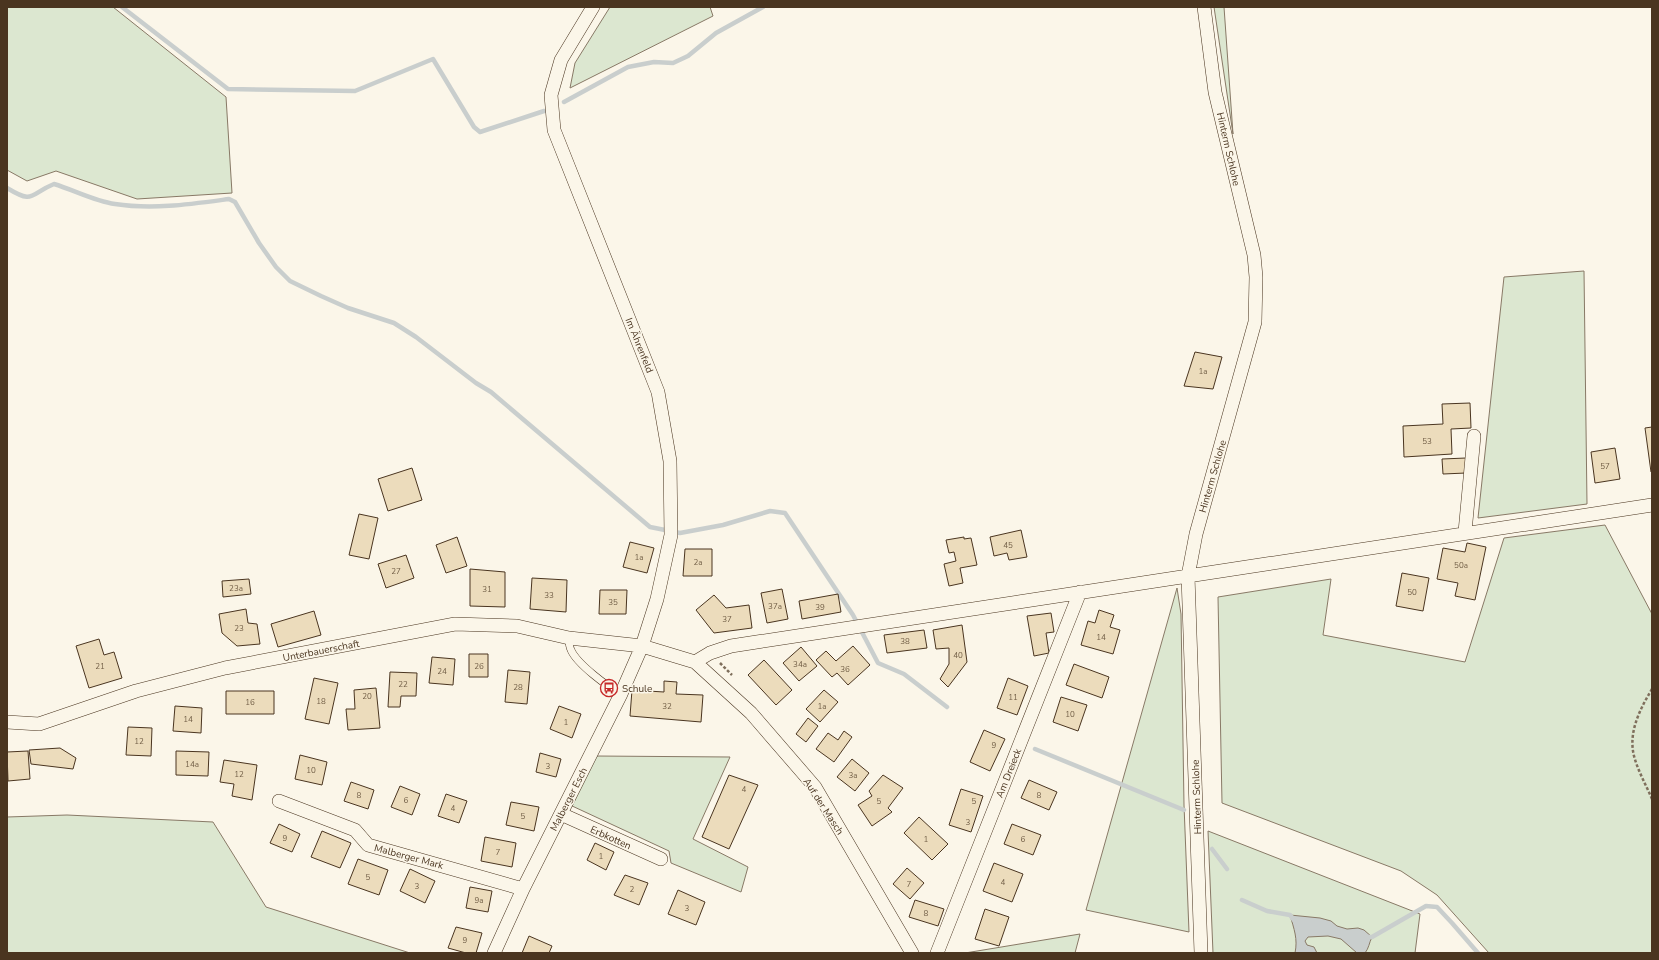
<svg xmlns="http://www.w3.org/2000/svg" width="1659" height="960" viewBox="0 0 1659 960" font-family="'Nunito Sans',sans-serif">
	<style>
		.green { fill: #dce7d0; stroke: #887966 }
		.water { fill: #c9cecd; stroke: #887966 }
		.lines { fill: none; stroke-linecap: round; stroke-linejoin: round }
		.stream { stroke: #c9cecd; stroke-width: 4.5 }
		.building { fill: #ecdcbc; stroke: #4a3520 }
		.service-casing { stroke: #4a3520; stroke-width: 8 }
		.minor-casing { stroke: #4a3520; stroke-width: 14 }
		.path { stroke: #7f6f5c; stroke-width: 2.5; stroke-dasharray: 3 2; stroke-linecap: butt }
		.service { stroke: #fbf6e9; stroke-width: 7 }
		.minor { stroke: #fbf6e9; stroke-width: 13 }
		.labels { text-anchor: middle; stroke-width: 3; stroke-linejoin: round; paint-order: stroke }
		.number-label { font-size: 8px; fill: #725f47 }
		.street-label { font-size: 10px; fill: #4a3520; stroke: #fbf6e9 }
		.poi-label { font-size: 10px; fill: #4a3520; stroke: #fbf6e9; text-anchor: start }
	</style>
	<rect width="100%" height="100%" fill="#fbf6e9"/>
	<path class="green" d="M7,7H113L226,97L232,193L137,199L56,171L27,181L7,170Z
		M610,7H710L713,16L570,88L575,63Z
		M1214,7H1224L1233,134Z
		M1584,271L1587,504L1478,518L1504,277Z
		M1605,525L1652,614V953H1489L1437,895L1401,871L1222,803L1218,597L1331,579L1323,635L1465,662L1504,538Z
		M1177,588L1181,614L1184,805L1189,932L1086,910Z
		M596,756L730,757L693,839L748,867L741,892L671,863L669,851L570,805Z
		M67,815L213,822L266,907L410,953H7V817Z
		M1208,831L1420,914L1415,953H1213Z
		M1080,934L1075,953H965Z"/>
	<path class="water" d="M1290,915L1320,918L1331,921L1337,926L1347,929L1358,928L1364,930L1372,937C1369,943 1369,948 1365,953H1357L1341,939L1328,936L1308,937L1305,941L1307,945L1314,947L1317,953H1295C1298,939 1294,929 1290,915Z"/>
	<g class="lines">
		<path class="stream" d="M122,7L228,89L355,91L433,59L474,127L480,132L544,111
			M564,102L628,67L654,62L673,63L688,56L716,33L763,7
			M7,188C35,205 29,194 54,184C74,190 94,201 115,204C153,210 192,204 229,199L235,202L259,243L276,267L290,281L321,296L348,308L394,323L416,337L476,383L491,392L650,527L680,533L723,525L770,511L785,513L853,615L878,663L904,674L947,707
			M1035,749L1184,810
			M1212,849L1227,869
			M1242,900L1267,911L1290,915L1294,920
			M1367,937H1372L1426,906L1437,907L1452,923L1478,953"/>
	</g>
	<path class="building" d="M1195,352L1222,357L1213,389L1184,386Z
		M1470,403L1471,428L1451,429L1452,454L1404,457L1403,426L1443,424L1442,404Z
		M1652,427V472H1651L1645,428Z
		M1615,448L1620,479L1595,483L1591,452Z
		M1466,458V473L1443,474L1442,459Z
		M412,468L422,500L388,511L378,479Z
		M359,514L378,518L369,559L349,555Z
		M1021,530L1027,557L1009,560L1007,553L994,556L990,537Z
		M457,537L467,566L446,573L436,545Z
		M964,537V539L971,538L977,565L960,568L963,583L949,586L944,564L956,561L954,552L949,553L946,540Z
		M630,542L654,548L647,573L623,567Z
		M1467,543L1486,547L1475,600L1455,596L1458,583L1437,579L1443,548L1465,552Z
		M685,549H712V576H683Z
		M406,555L414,578L386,588L378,564Z
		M470,569L505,572V607L470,606Z
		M1402,573L1429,578L1423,611L1396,606Z
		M532,578L567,580L566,612L530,609Z
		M249,579L251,594L223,597L222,581Z
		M782,589L788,619L767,623L761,593Z
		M600,590H627L626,614H599Z
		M838,594L841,612L802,619L799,601Z
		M714,595L726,608L749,605L752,628L714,633L696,610Z
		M246,609L248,623L257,624L260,644L237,646L222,633L219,614Z
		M1099,610L1114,615L1110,627L1120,630L1113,654L1081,645L1088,621L1095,623Z
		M314,611L321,635L278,647L271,624Z
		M1051,613L1054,632L1046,633L1049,653L1034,656L1027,616Z
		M962,625L967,662L948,687L940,679L949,664V648L936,649L933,630Z
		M924,630L927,648L887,653L884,635Z
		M99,639L104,655L114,652L122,678L89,688L76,646Z
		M853,646L870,665L848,685L837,673L832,677L816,660L826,651L836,661Z
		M801,647L817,666L799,681L783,663Z
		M469,654H488V677H469Z
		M432,657L455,659L453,685L429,683Z
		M764,660L792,690L776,705L748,675Z
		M1074,664L1109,677L1102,698L1066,685Z
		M508,670L530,672L527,704L505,702Z
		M390,672L417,673L416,696H401L400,707H388Z
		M314,678L338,683L329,724L305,719Z
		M1008,678L1028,686L1017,715L997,708Z
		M664,681L677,682L676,694L703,695L701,722L630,716L632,690L664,692Z
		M376,688L380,728L348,730L346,709H355L354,690Z
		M824,690L838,702L820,722L806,709Z
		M226,691H274V714H226Z
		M1061,697L1087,705L1078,731L1053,722Z
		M175,706L202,708L201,733L173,731Z
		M559,706L581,714L572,738L550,729Z
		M808,718L818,726L806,742L796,734Z
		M128,727L152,728L151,756L126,755Z
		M984,730L1005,739L990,771L970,762Z
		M844,731L852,737L834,762L816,749L828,733L838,740Z
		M60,748L76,758L73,769L31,764L29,750Z
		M28,751L30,779L8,781L7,752Z
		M176,751L209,752L208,776L176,775Z
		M540,753L561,759L556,777L536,772Z
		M300,755L327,762L322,785L295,779Z
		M852,759L869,773L855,791L837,777Z
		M224,760L257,765L252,800L232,796L234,784L220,782Z
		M729,775L758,785L729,849L702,837Z
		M883,775L903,788L888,808L892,812L872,826L858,805L872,796L869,791Z
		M1029,780L1057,792L1049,810L1021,798Z
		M351,782L374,790L368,809L344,801Z
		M400,786L420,794L412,815L391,807Z
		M961,789L983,796L971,832L949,825Z
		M446,794L467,801L459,823L438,816Z
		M511,802L539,807L534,831L506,825Z
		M919,817L948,844L932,860L904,833Z
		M279,824L300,834L292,852L270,843Z
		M1012,824L1041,835L1033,855L1004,844Z
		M322,831L351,843L340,868L311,857Z
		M485,837L516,843L512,867L481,861Z
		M595,843L614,852L606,870L587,860Z
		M358,859L388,870L379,895L348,884Z
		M994,863L1023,874L1012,902L983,891Z
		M907,868L924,883L910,899L893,884Z
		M410,869L435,881L425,903L400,891Z
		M625,875L648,883L639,905L614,895Z
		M470,887L492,891L488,912L466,908Z
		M678,890L705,902L696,925L668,914Z
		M915,900L944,909L938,926L909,917Z
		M985,909L1009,917L999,946L975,939Z
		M456,927L482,933L476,953H466L448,948Z
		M529,936L552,946L549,953H522Z"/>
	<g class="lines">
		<g class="service-casing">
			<path id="service" d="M569,638C569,642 569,646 571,650C577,664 608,687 621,694"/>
		</g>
		<g class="minor-casing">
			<path id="minor" d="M1465,532L1474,436
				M695,662L710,653L731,646L1652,505
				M7,722L39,724L136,691L225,668L455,624L517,626L569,638L642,646L695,662L751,713L815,787L912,953
				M279,801L355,830L368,845L523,889
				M561,814L661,859
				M494,953L523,889L621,694L642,646L657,599L671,535L670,461L658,392L554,130L551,95L561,60L593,7
				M937,953L1080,592
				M1201,953L1188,576L1196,534L1255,322L1256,277L1254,255L1215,92L1204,7"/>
		</g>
		<path class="path" d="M720,663L732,675
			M1652,689C1640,709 1628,732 1634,756C1638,771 1646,785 1652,799"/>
		<use href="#service" class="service"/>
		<use href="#minor" class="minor"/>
	</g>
	<defs>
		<g id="bus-ring" transform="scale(0.9)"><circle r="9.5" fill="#fbf6e9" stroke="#c62828" stroke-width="1.5"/><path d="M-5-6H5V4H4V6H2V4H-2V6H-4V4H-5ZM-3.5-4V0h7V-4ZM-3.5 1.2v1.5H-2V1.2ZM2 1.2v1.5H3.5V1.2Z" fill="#c62828"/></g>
	</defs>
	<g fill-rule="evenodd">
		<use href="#bus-ring" x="609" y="688"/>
	</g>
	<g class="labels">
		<g class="number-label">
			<text x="1203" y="374">1a</text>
			<text x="1427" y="444">53</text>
			<text x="1605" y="469">57</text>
			<text x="1008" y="548">45</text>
			<text x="639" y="560">1a</text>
			<text x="698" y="565">2a</text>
			<text x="1461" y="568">50a</text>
			<text x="396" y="574">27</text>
			<text x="236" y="591">23a</text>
			<text x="487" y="592">31</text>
			<text x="1412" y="595">50</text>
			<text x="549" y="598">33</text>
			<text x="613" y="605">35</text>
			<text x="775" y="609">37a</text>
			<text x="820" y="610">39</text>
			<text x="727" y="622">37</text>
			<text x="239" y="631">23</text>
			<text x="1101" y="640">14</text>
			<text x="905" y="644">38</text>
			<text x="958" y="658">40</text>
			<text x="800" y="667">34a</text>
			<text x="100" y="669">21</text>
			<text x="479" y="669">26</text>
			<text x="845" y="672">36</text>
			<text x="442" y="674">24</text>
			<text x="403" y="687">22</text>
			<text x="518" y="690">28</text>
			<text x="367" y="699">20</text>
			<text x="1013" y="700">11</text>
			<text x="321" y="704">18</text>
			<text x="250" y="705">16</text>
			<text x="667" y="709">32</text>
			<text x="822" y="709">1a</text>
			<text x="1070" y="717">10</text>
			<text x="188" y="722">14</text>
			<text x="566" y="725">1</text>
			<text x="139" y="744">12</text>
			<text x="994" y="748">9</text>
			<text x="192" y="767">14a</text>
			<text x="548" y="769">3</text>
			<text x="311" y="773">10</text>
			<text x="239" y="777">12</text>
			<text x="853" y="778">3a</text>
			<text x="744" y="792">4</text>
			<text x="359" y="798">8</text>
			<text x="1039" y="798">8</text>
			<text x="406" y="803">6</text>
			<text x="879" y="804">5</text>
			<text x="974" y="804">5</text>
			<text x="453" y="811">4</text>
			<text x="523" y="819">5</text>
			<text x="968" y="825">3</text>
			<text x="285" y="841">9</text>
			<text x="926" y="842">1</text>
			<text x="1023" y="842">6</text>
			<text x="498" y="855">7</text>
			<text x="601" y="859">1</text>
			<text x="368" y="880">5</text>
			<text x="1003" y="885">4</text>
			<text x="909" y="887">7</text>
			<text x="417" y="889">3</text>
			<text x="632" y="892">2</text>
			<text x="479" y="903">9a</text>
			<text x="687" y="911">3</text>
			<text x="926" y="916">8</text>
			<text x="465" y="943">9</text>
		</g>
		<g class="street-label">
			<text transform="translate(1229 149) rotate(77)" y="4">Hinterm Schlohe</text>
			<text transform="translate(640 345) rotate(68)" y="4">Im Ährenfeld</text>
			<text transform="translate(1212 476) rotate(-74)" y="4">Hinterm Schlohe</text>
			<text transform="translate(321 650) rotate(-11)" y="4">Unterbauerschaft</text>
			<text transform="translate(1008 773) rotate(-68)" y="4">Am Dreieck</text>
			<text transform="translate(1196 797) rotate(-92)" y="4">Hinterm Schlohe</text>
			<text transform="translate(568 799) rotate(-63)" y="4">Malberger Esch</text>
			<text transform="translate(824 806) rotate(57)" y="4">Auf der Masch</text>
			<text transform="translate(611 837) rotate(24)" y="4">Erbkotten</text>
			<text transform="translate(409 856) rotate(15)" y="4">Malberger Mark</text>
		</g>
		<g class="poi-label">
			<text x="622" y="692">Schule</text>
		</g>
	</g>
	<rect width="1659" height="960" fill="none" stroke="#4a3520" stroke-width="16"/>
</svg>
